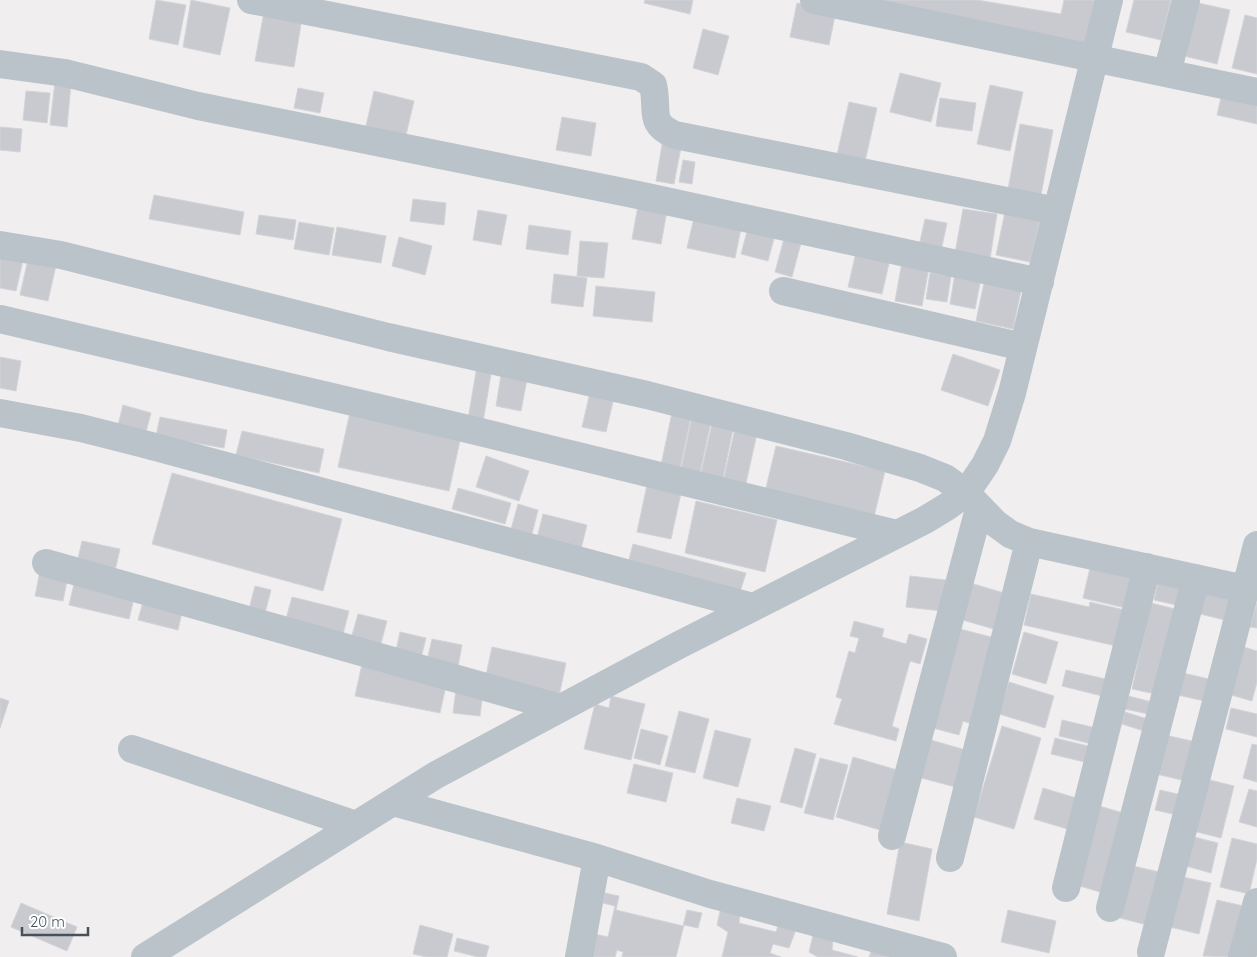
<svg xmlns="http://www.w3.org/2000/svg" width="1257" height="957" viewBox="0 0 1257 957" font-family="Quicksand,sans-serif">
	<style>
		.building { fill: #c8cad0; stroke: #d2d4d9 }
		.lines { fill: none; stroke-linecap: round; stroke-linejoin: round }
		.minor { stroke: #bac3ca; stroke-width: 28 }
	</style>
	<rect width="100%" height="100%" fill="#f0eeee"/>
	<path class="building" d="M156,0L186,5L178,45L149,39Z
		M191,0L230,8L220,55L183,47Z
		M645,0H693L690,14L644,3Z
		M855,0H977L1061,14L1064,0H1095L1086,46Z
		M1134,0H1171L1161,40L1126,32Z
		M1189,1L1230,10L1217,64L1176,54Z
		M797,3L836,11L829,45L790,37Z
		M264,12L302,18L294,67L255,61Z
		M1245,15L1257,18V74L1232,68Z
		M703,29L729,36L718,75L693,68Z
		M900,73L941,83L931,122L890,112Z
		M55,82L71,84L67,127L50,125Z
		M990,85L1023,92L1010,151L977,144Z
		M298,88L324,93L320,113L294,108Z
		M26,91L50,93L47,123L23,120Z
		M374,91L414,101L406,135L366,126Z
		M1222,93L1257,101V124L1217,115Z
		M940,98L976,103L972,131L936,126Z
		M849,102L877,108L864,166L836,159Z
		M562,117L596,123L591,156L556,150Z
		M1020,124L1053,130L1041,195L1008,189Z
		M0,127L22,129L20,152L0,150Z
		M663,139L682,142L674,184L656,181Z
		M683,160L695,162L692,184L679,182Z
		M154,195L244,212L240,235L149,219Z
		M413,199L446,203L444,225L410,221Z
		M639,200L668,205L661,244L632,239Z
		M696,209L743,219L735,258L687,248Z
		M963,209L997,214L990,259L955,253Z
		M478,210L507,215L501,245L473,240Z
		M1005,212L1040,220L1030,262L996,255Z
		M259,215L296,220L293,240L256,234Z
		M925,219L947,223L941,251L919,246Z
		M299,222L334,228L329,255L294,249Z
		M749,224L776,231L768,261L741,254Z
		M529,225L571,231L568,255L526,249Z
		M337,227L386,236L381,263L332,255Z
		M785,235L802,239L792,277L775,272Z
		M399,237L432,246L425,275L392,266Z
		M580,241L608,243L604,278L577,276Z
		M0,251L24,256L16,291L0,288Z
		M856,252L890,259L882,294L848,287Z
		M29,255L57,261L48,301L20,295Z
		M902,262L929,267L922,306L895,301Z
		M930,273L951,276L947,302L926,299Z
		M955,273L981,278L975,309L950,304Z
		M554,274L587,278L583,307L551,303Z
		M985,278L1022,286L1013,329L976,321Z
		M596,286L655,292L652,322L593,316Z
		M953,354L1000,370L988,406L941,390Z
		M0,357L21,361L16,391L0,388Z
		M477,366L492,368L483,422L468,419Z
		M502,369L528,374L521,411L496,406Z
		M591,388L615,393L606,432L582,427Z
		M123,405L151,413L146,432L118,425Z
		M673,408L692,412L680,469L661,465Z
		M350,412L461,436L449,491L338,467Z
		M693,412L712,417L700,473L681,469Z
		M160,417L227,430L224,448L156,436Z
		M713,419L734,424L723,478L701,473Z
		M736,424L758,429L746,483L724,478Z
		M242,431L324,449L319,473L236,455Z
		M776,446L885,471L874,517L765,492Z
		M486,456L529,471L519,501L476,487Z
		M172,473L342,519L323,591L152,544Z
		M647,485L681,493L671,539L637,532Z
		M458,488L511,503L505,524L452,509Z
		M696,501L777,520L765,572L685,553Z
		M518,504L538,510L532,534L511,529Z
		M543,514L587,525L581,549L537,538Z
		M82,541L120,549L114,575L76,567Z
		M633,544L746,573L740,592L628,563Z
		M1090,568L1134,579L1126,608L1083,598Z
		M40,571L68,576L63,601L35,596Z
		M910,576L946,580L942,611L906,607Z
		M1159,578L1189,585L1185,607L1154,600Z
		M75,580L135,594L129,619L69,605Z
		M967,582L1014,596L1004,632L956,618Z
		M255,586L271,590L264,617L248,613Z
		M1203,586L1232,593L1225,620L1196,613Z
		M1031,594L1089,607L1090,602L1133,612L1125,648L1024,625Z
		M292,597L349,611L343,634L286,619Z
		M144,598L183,608L178,630L138,620Z
		M1151,603L1179,610L1160,695L1132,689Z
		M1257,603V628L1250,627Z
		M358,614L387,621L380,647L351,639Z
		M854,621L884,629L882,637L906,644L909,634L927,639L920,664L910,661L892,726L899,729L896,741L834,724L842,699L836,697L849,651L855,653L859,638L850,636Z
		M960,629L995,638L972,724L963,721L959,735L933,728Z
		M400,632L426,638L419,666L394,660Z
		M1024,632L1058,642L1046,684L1012,674Z
		M432,639L462,645L457,672L426,665Z
		M1237,645L1257,651V682L1252,701L1224,693Z
		M492,647L566,663L559,696L485,680Z
		M362,664L447,681L440,713L355,696Z
		M1066,670L1110,680L1106,697L1062,686Z
		M1183,673L1209,679L1204,701L1178,695Z
		M1009,682L1054,696L1045,728L999,714Z
		M456,689L483,692L480,716L453,713Z
		M611,696L645,704L631,760L584,749L595,704L609,708Z
		M1128,696L1156,703L1153,715L1125,709Z
		M0,698L9,701L0,728Z
		M1231,708L1257,714V737L1226,729Z
		M679,711L709,719L695,773L665,766Z
		M1125,712L1151,720L1147,732L1122,724Z
		M1062,720L1096,728L1092,744L1059,736Z
		M1002,726L1041,738L1014,829L974,817Z
		M641,729L668,736L660,765L634,758Z
		M715,730L751,739L738,787L703,778Z
		M1165,735L1196,742L1186,781L1156,774Z
		M924,738L969,751L959,788L914,776Z
		M1055,738L1096,748L1093,764L1051,754Z
		M1252,744L1257,745V782L1243,778Z
		M795,748L816,754L802,808L780,802Z
		M853,757L904,772L887,832L836,817Z
		M820,758L848,765L833,820L804,813Z
		M634,764L673,773L666,802L627,793Z
		M1202,778L1234,786L1221,838L1189,830Z
		M1043,788L1083,800L1074,831L1034,819Z
		M1249,789L1257,791V827L1239,822Z
		M1160,790L1186,796L1181,816L1155,810Z
		M737,798L771,806L764,831L731,823Z
		M1096,805L1130,815L1107,894L1073,884Z
		M1186,835L1218,843L1211,873L1179,864Z
		M1232,838L1257,844V859L1249,894L1220,887Z
		M900,842L932,849L919,921L887,914Z
		M1133,866L1168,874L1155,927L1120,918Z
		M1183,877L1211,883L1199,934L1170,927Z
		M605,893L619,896L616,910L683,926L687,910L702,913L698,928L684,925L676,957H622L623,952L617,950L615,957H585L590,933L608,937L615,906L603,903Z
		M1217,900L1248,907L1235,957L1203,956Z
		M21,903L77,927L67,951L11,927Z
		M722,903L740,911L739,923L776,932L779,922L797,927L789,948L773,944L770,953L781,957H722L728,932L717,925Z
		M1008,910L1056,921L1049,953L1001,942Z
		M420,925L453,934L447,957H427L413,954Z
		M814,931L833,938L832,950L858,957H818L809,952Z
		M457,938L489,946L486,957H478L454,951Z
		M872,949L889,954L888,957H869Z"/>
	<g class="lines">
		<path class="minor" d="M251,0L641,77L653,85C659,110 647,123 675,135L1057,211
			M814,0L1257,92
			M0,64L65,73L198,106L638,195L1040,282
			M1167,73L1186,0
			M0,245L61,255L388,337L647,395L846,446L920,468L945,478L966,493L995,523L1010,534L1029,542L1245,589
			M783,291L1023,347
			M0,319L468,429L897,534
			M0,413L81,428L144,444L753,607
			M46,563L560,708
			M132,749L356,825
			M393,802L597,858L710,894L943,957
			M892,836L979,509
			M950,858L1029,542
			M1066,888L1147,567
			M1110,908L1196,578
			M1151,952L1257,545
			M145,957L436,775L679,645L925,520L948,506L966,493L985,465L997,441L1012,393L1109,0
			M579,957L597,858
			M1242,957L1257,902"/>
	</g>
	<path d="M22 927v8h66v-8" fill="none" stroke="#47515a" stroke-width="2.5"/>
	<text x="30" y="927" font-size="15" fill="#47515a" stroke="#ffffff" stroke-width="4" paint-order="stroke">20 m</text>
</svg>
